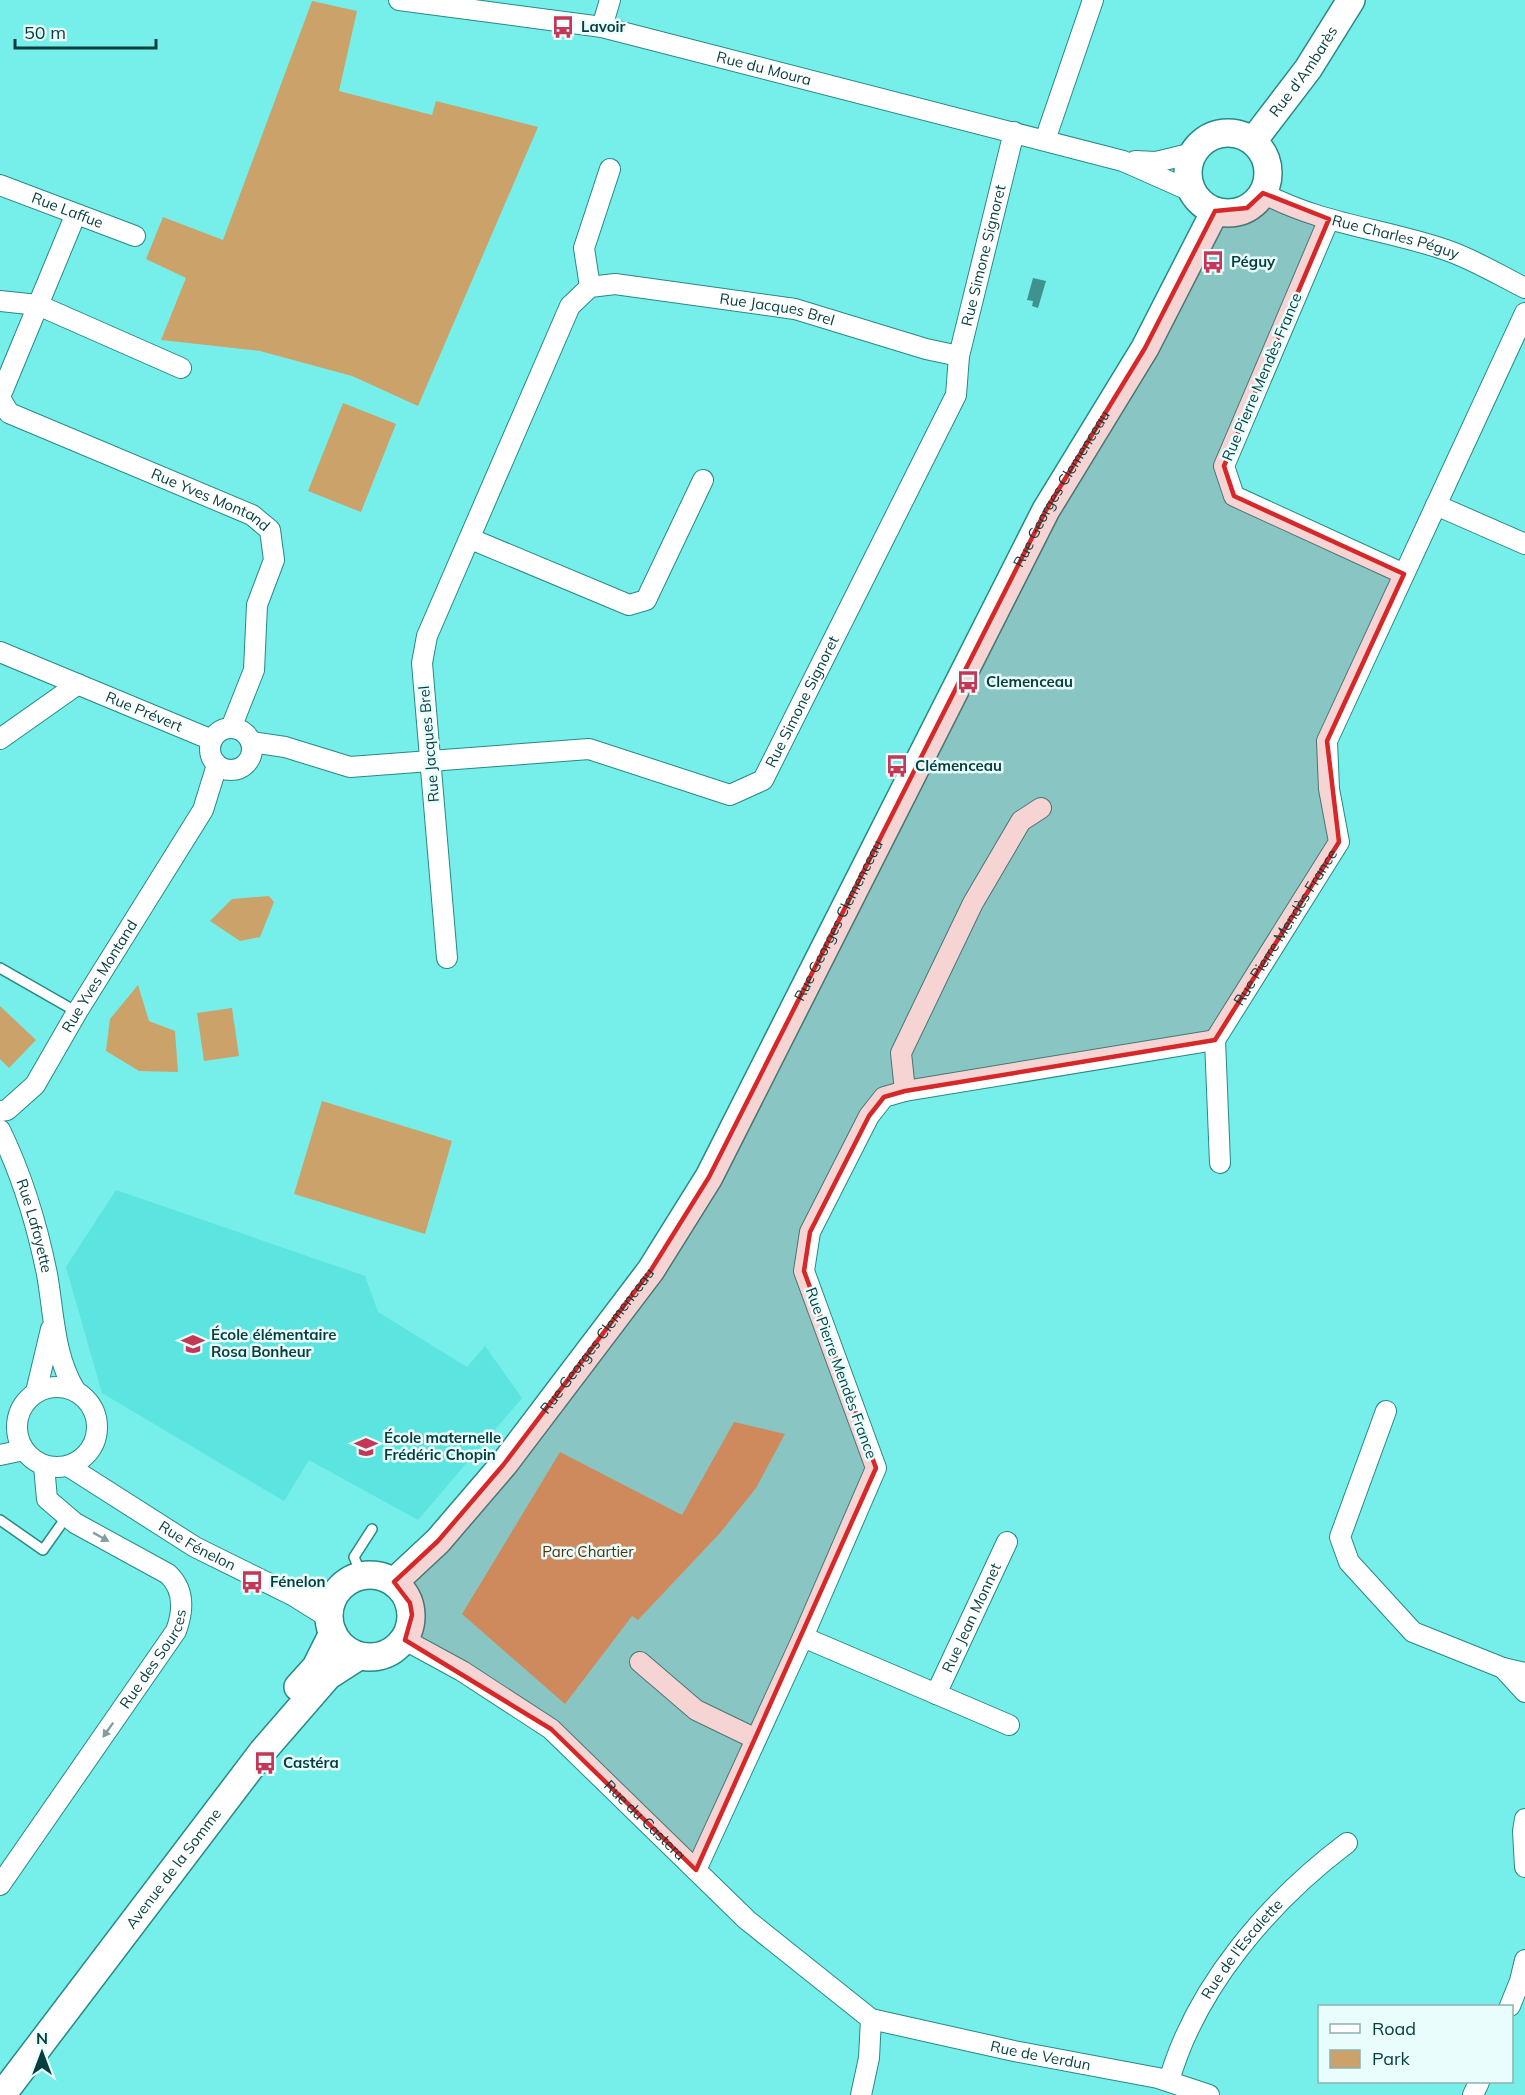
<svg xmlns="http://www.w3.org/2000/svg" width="1525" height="2095" viewBox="0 0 1525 2095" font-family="Mulish,sans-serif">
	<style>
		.built { fill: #5be4e0 }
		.green { fill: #cca26b }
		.water { fill: #40928f }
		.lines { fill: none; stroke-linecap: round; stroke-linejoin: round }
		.lane-casing { stroke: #288986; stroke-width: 12 }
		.street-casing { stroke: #288986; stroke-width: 22 }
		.secondary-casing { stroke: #288986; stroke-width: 30 }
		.lane { stroke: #fff; stroke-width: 9 }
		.street { stroke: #fff; stroke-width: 20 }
		.secondary { stroke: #fff; stroke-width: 27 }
		.oneway { fill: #829e9e }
		.marked { fill: #d62828; fill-opacity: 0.2; stroke: #d62828; stroke-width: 4.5; stroke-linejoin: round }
		.labels { text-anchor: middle; stroke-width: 5; stroke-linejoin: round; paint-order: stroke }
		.poi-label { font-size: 15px; font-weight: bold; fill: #053e3d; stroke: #e8fdfc; text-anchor: start }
		.street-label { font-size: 15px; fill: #053e3d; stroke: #e8fdfc }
		.park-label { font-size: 15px; fill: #4e330c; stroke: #e8fdfc }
	</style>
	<rect width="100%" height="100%" fill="#76eeea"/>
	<path class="built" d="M116,1190L365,1276L378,1312L467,1367L485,1346L522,1398L418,1520L309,1460L284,1501L102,1393L66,1267Z"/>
	<path class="green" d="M312,1L357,11L339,91L432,115L436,101L538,127L418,406L352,376L260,351L161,340L186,278L146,259L163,217L223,240Z
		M343,403L396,424L361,512L308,491Z
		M269,896L274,902L260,937L240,941L210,921L232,899Z
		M138,985L149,1021L175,1031L178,1072L139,1071L106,1051L110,1019Z
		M0,1006L36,1040L9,1068L0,1059Z
		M232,1008L239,1056L204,1061L197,1013Z
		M322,1101L452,1141L425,1234L294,1194Z
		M734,1422L785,1434L756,1488L720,1533L638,1620L632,1616L565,1704L462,1614L560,1452L682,1515Z"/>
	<path class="water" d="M1033,278L1046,281L1038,308L1032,306L1033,301L1027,300Z"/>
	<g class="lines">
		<g class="lane-casing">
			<path id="lane" d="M0,968L77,1012
				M0,1520L43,1550L67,1516
				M362,1576L354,1557L372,1529"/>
		</g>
		<g class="street-casing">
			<g id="street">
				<path id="s1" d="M399,0L602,27L1123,161L1193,192"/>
				<path d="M602,27L610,0"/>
				<path d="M1045,140L1093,0"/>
				<path d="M1135,161L1156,162L1193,153"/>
				<path id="s2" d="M0,185L135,236"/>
				<path id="s3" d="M1263,193C1320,224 1385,229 1446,250C1473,259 1499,275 1525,288"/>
				<path d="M1329,219L1224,466L1234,496L1404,574"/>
				<path d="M590,287L584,248L610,169"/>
				<path d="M0,301L38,305L181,368"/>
				<path d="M0,397L75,216"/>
				<path id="s4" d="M0,398L9,413L252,515L270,530L274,560L257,605L254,670L231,728"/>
				<path d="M1436,505L1525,544"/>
				<path d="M471,539L629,605L646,600L703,480"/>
				<path id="s5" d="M0,652L212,740"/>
				<circle cx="231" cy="749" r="21"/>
				<path d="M0,739L78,684"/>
				<path id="s6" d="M251,742L285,747L350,767L589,749L730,795L763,780L956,395L959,356L1014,132"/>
				<path id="s7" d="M447,958L422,663L427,636L570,306L590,287L615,284L795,309L926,349L959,356"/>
				<path d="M1215,1040L1220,1163"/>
				<path id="s8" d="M905,1091L1215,1040L1339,842L1329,789L1327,741L1525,313"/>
				<path id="s9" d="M0,1111L7,1110L35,1085L77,1012L203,810L217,765"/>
				<path id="s10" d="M0,1130C22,1175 37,1225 47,1274C54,1314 54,1356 75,1390"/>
				<circle cx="57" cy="1427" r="40"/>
				<path d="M36,1392L51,1329"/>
				<path d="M1386,1411L1340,1537L1349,1562L1413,1632L1503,1668"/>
				<path d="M0,1455L24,1450"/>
				<path id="s11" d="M68,1466L195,1547L294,1596L329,1618"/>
				<path d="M294,1596L336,1594"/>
				<path d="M803,1637L1009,1725"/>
				<path id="s12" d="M405,1640L462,1671L551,1729L747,1920L871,2019L1014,2051L1158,2078L1209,2095"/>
				<path d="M640,1662L696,1710L756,1739"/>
				<path d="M1525,1673L1503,1668L1525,1692"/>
				<path id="s13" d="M936,1694L1007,1542"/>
				<path d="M1525,1819L1523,1831L1525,1867"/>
				<path d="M696,1870L803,1637L876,1468L804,1271L810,1232L869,1116L884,1097L905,1091L901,1053L973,903L1021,821L1041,808"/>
				<path id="s14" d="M0,1885L176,1631C183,1612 185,1590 168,1574L75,1523L47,1499L44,1466"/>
				<path d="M1510,2006L1520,1981L1525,1960"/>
				<path id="s15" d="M1169,2081C1196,1986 1270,1901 1347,1843"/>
				<path d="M861,2095L869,2058L871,2019"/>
				<path d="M1473,2095L1479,2082"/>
			</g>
		</g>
		<g class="secondary-casing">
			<g id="secondary">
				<circle cx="1228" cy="173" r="40"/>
				<path id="s16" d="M1253,141L1308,69L1351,0"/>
				<circle cx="370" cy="1616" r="41"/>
				<path id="s17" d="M394,1582L438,1541L504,1464L651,1270L709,1177L1046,510L1145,348L1215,211"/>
				<path d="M298,1687L316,1667L333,1633"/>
				<path id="s18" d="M2,2095L263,1751L328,1676L359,1656"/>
			</g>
		</g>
		<use href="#lane" class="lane"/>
		<use href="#street" class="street"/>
		<use href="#secondary" class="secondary"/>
	</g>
	<defs><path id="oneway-solid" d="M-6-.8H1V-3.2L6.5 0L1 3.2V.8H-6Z" transform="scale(1.5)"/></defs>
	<g class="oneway">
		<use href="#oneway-solid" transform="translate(101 1537) rotate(29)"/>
		<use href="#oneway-solid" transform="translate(108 1730) rotate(125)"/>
	</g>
	<path class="marked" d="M1263,193L1329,219L1224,466L1234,496L1404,574L1327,741L1339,842L1215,1040L905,1091L884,1097L869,1116L810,1232L804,1271L876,1468L696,1870L551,1729L405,1640L412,1615L410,1603L394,1582L438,1541L504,1464L651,1270L709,1177L1046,510L1145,348L1215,211L1247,208Z"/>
	<defs>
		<g id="bus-bare" transform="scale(1.8)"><path d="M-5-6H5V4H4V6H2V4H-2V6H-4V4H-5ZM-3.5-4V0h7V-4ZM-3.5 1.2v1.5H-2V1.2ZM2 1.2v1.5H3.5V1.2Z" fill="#c63656" stroke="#e8fdfc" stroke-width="2.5" paint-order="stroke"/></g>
		<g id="school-bare" transform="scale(1.8)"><path d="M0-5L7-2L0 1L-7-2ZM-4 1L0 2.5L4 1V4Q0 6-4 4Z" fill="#c63656" stroke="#e8fdfc" stroke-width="2.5" paint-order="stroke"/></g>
	</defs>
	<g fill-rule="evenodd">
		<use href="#bus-bare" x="563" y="27"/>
		<use href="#bus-bare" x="1213" y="262"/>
		<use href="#bus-bare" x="968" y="682"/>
		<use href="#bus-bare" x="897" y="766"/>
		<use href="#school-bare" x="193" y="1344"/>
		<use href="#school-bare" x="366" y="1447"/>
		<use href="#bus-bare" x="252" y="1582"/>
		<use href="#bus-bare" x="265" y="1763"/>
	</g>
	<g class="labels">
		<g class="poi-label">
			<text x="581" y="32">Lavoir</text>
			<text x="1231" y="267">Péguy</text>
			<text x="986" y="687">Clemenceau</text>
			<text x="915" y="771">Clémenceau</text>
			<text x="211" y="1340">École élémentaire<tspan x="211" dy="17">Rosa Bonheur</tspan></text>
			<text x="384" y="1443">École maternelle<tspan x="384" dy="17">Frédéric Chopin</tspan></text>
			<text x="270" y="1587">Fénelon</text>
			<text x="283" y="1768">Castéra</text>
		</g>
		<g class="street-label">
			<text dy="5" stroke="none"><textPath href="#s1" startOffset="372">Rue du Moura</textPath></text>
			<text dy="5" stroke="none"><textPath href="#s16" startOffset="86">Rue d'Ambarès</textPath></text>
			<text dy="5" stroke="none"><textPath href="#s2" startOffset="72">Rue Laffue</textPath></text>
			<text dy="5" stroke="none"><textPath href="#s3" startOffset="140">Rue Charles Péguy</textPath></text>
			<text dy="5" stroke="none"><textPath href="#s6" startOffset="1100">Rue Simone Signoret</textPath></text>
			<text dy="5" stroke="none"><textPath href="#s7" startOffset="900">Rue Jacques Brel</textPath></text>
			<text transform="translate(1262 377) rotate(-67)" y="5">Rue Pierre Mendès France</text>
			<text dy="5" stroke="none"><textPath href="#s17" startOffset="1288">Rue Georges Clemenceau</textPath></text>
			<text dy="5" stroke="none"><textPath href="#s4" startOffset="237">Rue Yves Montand</textPath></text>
			<text dy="5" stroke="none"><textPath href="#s6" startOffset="614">Rue Simone Signoret</textPath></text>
			<text dy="5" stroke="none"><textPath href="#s5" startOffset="156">Rue Prévert</textPath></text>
			<text transform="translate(429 744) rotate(-95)" y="5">Rue Jacques Brel</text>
			<text dy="5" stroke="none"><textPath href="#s17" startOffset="802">Rue Georges Clemenceau</textPath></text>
			<text dy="5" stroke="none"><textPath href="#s8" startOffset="447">Rue Pierre Mendès France</textPath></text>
			<text dy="5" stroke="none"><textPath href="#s9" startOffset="171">Rue Yves Montand</textPath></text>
			<text dy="5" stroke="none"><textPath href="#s10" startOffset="102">Rue Lafayette</textPath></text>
			<text dy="5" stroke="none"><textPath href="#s17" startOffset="316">Rue Georges Clemenceau</textPath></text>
			<text transform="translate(841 1373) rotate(70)" y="5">Rue Pierre Mendès France</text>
			<text dy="5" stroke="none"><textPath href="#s11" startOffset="152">Rue Fénelon</textPath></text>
			<text dy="5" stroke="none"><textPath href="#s13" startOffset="84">Rue Jean Monnet</textPath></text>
			<text dy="5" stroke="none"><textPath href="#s14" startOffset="274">Rue des Sources</textPath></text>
			<text dy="5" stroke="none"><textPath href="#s12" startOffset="302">Rue du Castera</textPath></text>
			<text dy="5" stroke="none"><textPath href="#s18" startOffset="284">Avenue de la Somme</textPath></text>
			<text dy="5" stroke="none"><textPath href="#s15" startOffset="152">Rue de l'Escalette</textPath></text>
			<text dy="5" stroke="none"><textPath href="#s12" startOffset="777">Rue de Verdun</textPath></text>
		</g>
		<g class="park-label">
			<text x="588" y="1557">Parc Chartier</text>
		</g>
	</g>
	<rect x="1318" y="2005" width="195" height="78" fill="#e8fdfc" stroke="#8db1b0" stroke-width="1.5"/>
	<rect x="1330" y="2024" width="30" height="9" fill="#ffffff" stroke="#8db1b0" stroke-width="1.5"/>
	<text x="1372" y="2035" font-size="18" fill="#053e3d">Road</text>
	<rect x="1330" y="2050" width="30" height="18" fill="#cca26b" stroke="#8db1b0" stroke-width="1.5"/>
	<text x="1372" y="2065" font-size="18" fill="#053e3d">Park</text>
	<g transform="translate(42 2053)" stroke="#e8fdfc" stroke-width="4.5" paint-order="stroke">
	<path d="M0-4.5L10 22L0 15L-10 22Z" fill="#053e3d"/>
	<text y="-9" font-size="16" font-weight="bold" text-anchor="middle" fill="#053e3d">N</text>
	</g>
	<path d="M15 39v9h141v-9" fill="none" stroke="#053e3d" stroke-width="3"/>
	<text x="24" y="39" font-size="18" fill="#053e3d" stroke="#e8fdfc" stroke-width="4.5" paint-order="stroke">50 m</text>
</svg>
